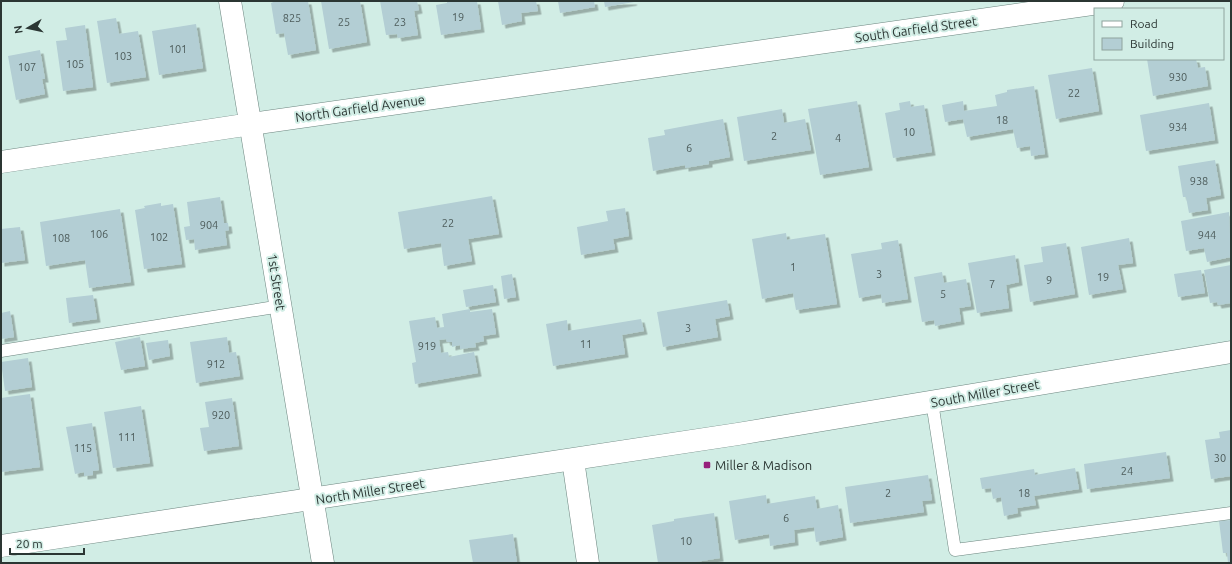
<svg xmlns="http://www.w3.org/2000/svg" width="1232" height="564" viewBox="0 0 1232 564" font-family="Ubuntu,sans-serif">
	<style>
		.building { fill: #b3ced4; filter: url(#shadow) }
		.lines { fill: none; stroke-linecap: round; stroke-linejoin: round }
		.service-casing { stroke: #6c857f; stroke-width: 13 }
		.minor-casing { stroke: #6c857f; stroke-width: 23 }
		.secondary-casing { stroke: #6c857f; stroke-width: 23 }
		.service { stroke: #fff; stroke-width: 12 }
		.minor { stroke: #fff; stroke-width: 22 }
		.secondary { stroke: #fff; stroke-width: 22 }
		.poi-dot { fill: #961f7b; stroke: #d1ede5; stroke-width: 1.5 }
		.labels { text-anchor: middle; stroke-width: 4; stroke-linejoin: round; paint-order: stroke }
		.number-label { font-size: 11px; fill: #4d5c5b }
		.street-label { font-size: 13px; fill: #2b3633; stroke: #d1ede5 }
		.poi-label { font-size: 13px; fill: #2b3633; stroke: #d1ede5; text-anchor: start }
	</style>
	<defs>
		<filter id="shadow"><feDropShadow dx="3.5" dy="3.5" stdDeviation="0" flood-color="#0004"/></filter>
	</defs>
	<rect width="100%" height="100%" fill="#d1ede5"/>
	<path class="building" d="M276,1H308L316,50L288,55L284,33L276,34L271,3Z
		M321,1H360L367,42L329,49Z
		M380,1H417L419,10L414,11L418,35L398,38L397,34L386,35Z
		M447,1H477L481,29L441,35L436,5L447,3Z
		M498,1H536L538,11L521,13L522,21L502,25Z
		M558,1H594L595,7L560,13Z
		M604,1H633L634,2L605,7Z
		M116,18L119,34L138,31L146,77L107,83L97,21Z
		M196,24L203,68L159,75L152,31Z
		M85,25L93,87L63,91L56,41L67,40L65,28Z
		M40,50L45,79H42L45,94L16,100L8,56Z
		M1147,59H1196L1198,68L1205,67L1208,86L1153,96Z
		M1092,68L1099,111L1056,119L1048,75Z
		M1034,86L1045,154L1031,156L1030,146L1017,148L1013,129L967,137L963,119L945,122L942,105L963,101L964,111L997,106L995,95L1007,92V90Z
		M857,101L869,167L820,175L808,109Z
		M910,101L911,107L924,105L932,152L893,158L885,113L900,110L899,103Z
		M1209,103L1215,140L1146,151L1140,115Z
		M782,109L784,123L805,119L811,150L744,161L737,117Z
		M723,119L730,157L709,161V164L685,168V165L653,171L648,138L665,135L664,130Z
		M1215,160L1221,195L1206,198L1208,210L1189,213L1186,197H1183L1178,166Z
		M492,196L499,234L468,239L472,261L444,266L441,243L404,249L398,212Z
		M220,197L224,223H228L229,230L225,231L227,245L195,250L194,239L186,240L184,227L190,226L187,202Z
		M161,203V206L173,204L182,264L144,269L135,210L145,208L144,206Z
		M625,208L629,236L613,239L615,249L581,255L577,227L608,221L606,211Z
		M120,209L131,282L89,288L85,260L46,266L40,222Z
		M1229,212L1231,257L1207,262L1204,248L1186,251L1181,221Z
		M20,227L25,260L1,263V229Z
		M786,233L787,240L825,234L837,304L796,310L793,293L762,299L752,239Z
		M1129,238L1133,263L1118,265L1123,289L1089,295L1081,247Z
		M898,240L908,299L882,303L881,294L859,298L851,254L882,249L881,243Z
		M1066,243L1075,294L1030,302L1024,265L1043,262L1041,247Z
		M1015,255L1019,282L1006,285L1009,308L977,313L968,263Z
		M1231,265V303L1218,305L1217,302L1210,303L1204,270Z
		M1201,270L1205,293L1178,297L1174,274Z
		M942,272L944,283L966,279L971,306L959,308L961,321L935,326L934,320L922,322L914,277Z
		M512,274L516,297L504,299L501,276Z
		M493,285L496,302L466,307L463,290Z
		M93,295L97,319L69,323L66,298Z
		M727,300L730,316L715,319L718,337L663,347L657,312Z
		M470,309V312L492,309L496,334L483,336L484,341L475,343L476,347L460,349V345L452,347V342H447L446,339L439,340L441,353L448,352L449,357L474,352L478,373L415,384L412,363L416,362L409,321L435,317L437,328L444,327L442,314Z
		M10,311L14,337L1,339V313Z
		M641,319L644,331L622,335L625,354L553,366L546,324L567,320L568,331Z
		M140,337L145,366L121,370L115,342Z
		M227,337L229,353L236,352L240,376L196,383L190,342Z
		M168,340L170,356L149,360L146,343Z
		M28,358L32,387L5,391L1,362Z
		M30,394L40,467L1,472V398Z
		M232,398L239,446L204,451L200,428L209,427L205,402Z
		M141,406L150,463L113,468L104,412Z
		M92,423L99,470L93,471V475L84,476V472L75,474L66,427Z
		M1231,430V476L1211,479L1205,440L1220,438L1219,432Z
		M1166,452L1170,478L1087,489L1084,464Z
		M1075,468L1079,489L1034,496L1036,505L1017,508L1018,513L1004,516L1001,497L993,499L991,488L982,489L980,478L1034,469L1035,475Z
		M928,475L932,500L922,501L924,512L850,523L845,487Z
		M766,495L767,504L815,496L817,509L838,505L843,537L816,542L814,527L794,530L795,542L770,546L769,534L735,540L729,501Z
		M714,513L720,558L696,562V563H658L652,525L674,521V519Z
		M1231,520V563H1228L1227,553H1223L1219,521Z
		M513,534L517,563H473L469,540Z"/>
	<g class="lines">
		<g class="service-casing">
			<path id="service" d="M1,351L281,306
				M932,402L955,550L1231,513"/>
		</g>
		<g class="minor-casing">
			<path id="minor" d="M230,1L323,563
				M1,162L251,124L1113,1
				M573,460L588,563"/>
		</g>
		<g class="secondary-casing">
			<path id="secondary" d="M1,546L738,434L1231,352"/>
		</g>
		<use href="#service" class="service"/>
		<use href="#minor" class="minor"/>
		<use href="#secondary" class="secondary"/>
	</g>
	<rect class="poi-dot" x="703" y="461" width="8" height="8" rx="2"/>
	<g class="labels">
		<g class="number-label">
			<text x="458" y="21">19</text>
			<text x="292" y="22">825</text>
			<text x="344" y="26">25</text>
			<text x="400" y="26">23</text>
			<text x="178" y="53">101</text>
			<text x="123" y="60">103</text>
			<text x="75" y="68">105</text>
			<text x="27" y="71">107</text>
			<text x="1178" y="81">930</text>
			<text x="1074" y="97">22</text>
			<text x="1002" y="124">18</text>
			<text x="1178" y="131">934</text>
			<text x="909" y="136">10</text>
			<text x="774" y="140">2</text>
			<text x="838" y="142">4</text>
			<text x="689" y="152">6</text>
			<text x="1199" y="185">938</text>
			<text x="448" y="227">22</text>
			<text x="209" y="229">904</text>
			<text x="99" y="238">106</text>
			<text x="1207" y="239">944</text>
			<text x="159" y="241">102</text>
			<text x="61" y="242">108</text>
			<text x="793" y="271">1</text>
			<text x="879" y="278">3</text>
			<text x="1103" y="281">19</text>
			<text x="1049" y="284">9</text>
			<text x="992" y="288">7</text>
			<text x="943" y="298">5</text>
			<text x="688" y="332">3</text>
			<text x="586" y="348">11</text>
			<text x="427" y="350">919</text>
			<text x="216" y="368">912</text>
			<text x="221" y="419">920</text>
			<text x="127" y="441">111</text>
			<text x="83" y="452">115</text>
			<text x="1220" y="462">30</text>
			<text x="1127" y="475">24</text>
			<text x="888" y="497">2</text>
			<text x="1024" y="497">18</text>
			<text x="786" y="522">6</text>
			<text x="686" y="545">10</text>
		</g>
		<g class="street-label">
			<text transform="translate(916 29) rotate(-8)" y="5">South Garfield Street</text>
			<text transform="translate(360 108) rotate(-8)" y="5">North Garfield Avenue</text>
			<text transform="translate(277 282) rotate(81)" y="5">1st Street</text>
			<text transform="translate(985 393) rotate(-10)" y="5">South Miller Street</text>
			<text transform="translate(370 491) rotate(-9)" y="5">North Miller Street</text>
		</g>
		<g class="poi-label">
			<text x="715" y="470">Miller &amp; Madison</text>
		</g>
	</g>
	<rect width="1232" height="564" fill="none" stroke="#2b3633" stroke-width="4"/>
	<rect x="1094" y="8" width="130" height="52" fill="#d1ede5" stroke="#8fa49e"/>
	<rect x="1102" y="21" width="20" height="6" fill="#ffffff" stroke="#8fa49e"/>
	<text x="1130" y="28" font-size="12" fill="#2b3633">Road</text>
	<rect x="1102" y="38" width="20" height="12" fill="#b3ced4" stroke="#8fa49e"/>
	<text x="1130" y="48" font-size="12" fill="#2b3633">Building</text>
	<g transform="translate(28 28) rotate(261)" stroke="#d1ede5" stroke-width="3" paint-order="stroke">
	<path d="M0-3L7 15L0 10L-7 15Z" fill="#2b3633"/>
	<text y="-6" font-size="11" font-weight="bold" text-anchor="middle" fill="#2b3633">N</text>
	</g>
	<path d="M10 548v6h74v-6" fill="none" stroke="#2b3633" stroke-width="2"/>
	<text x="16" y="548" font-size="12" fill="#2b3633" stroke="#d1ede5" stroke-width="3" paint-order="stroke">20 m</text>
</svg>
